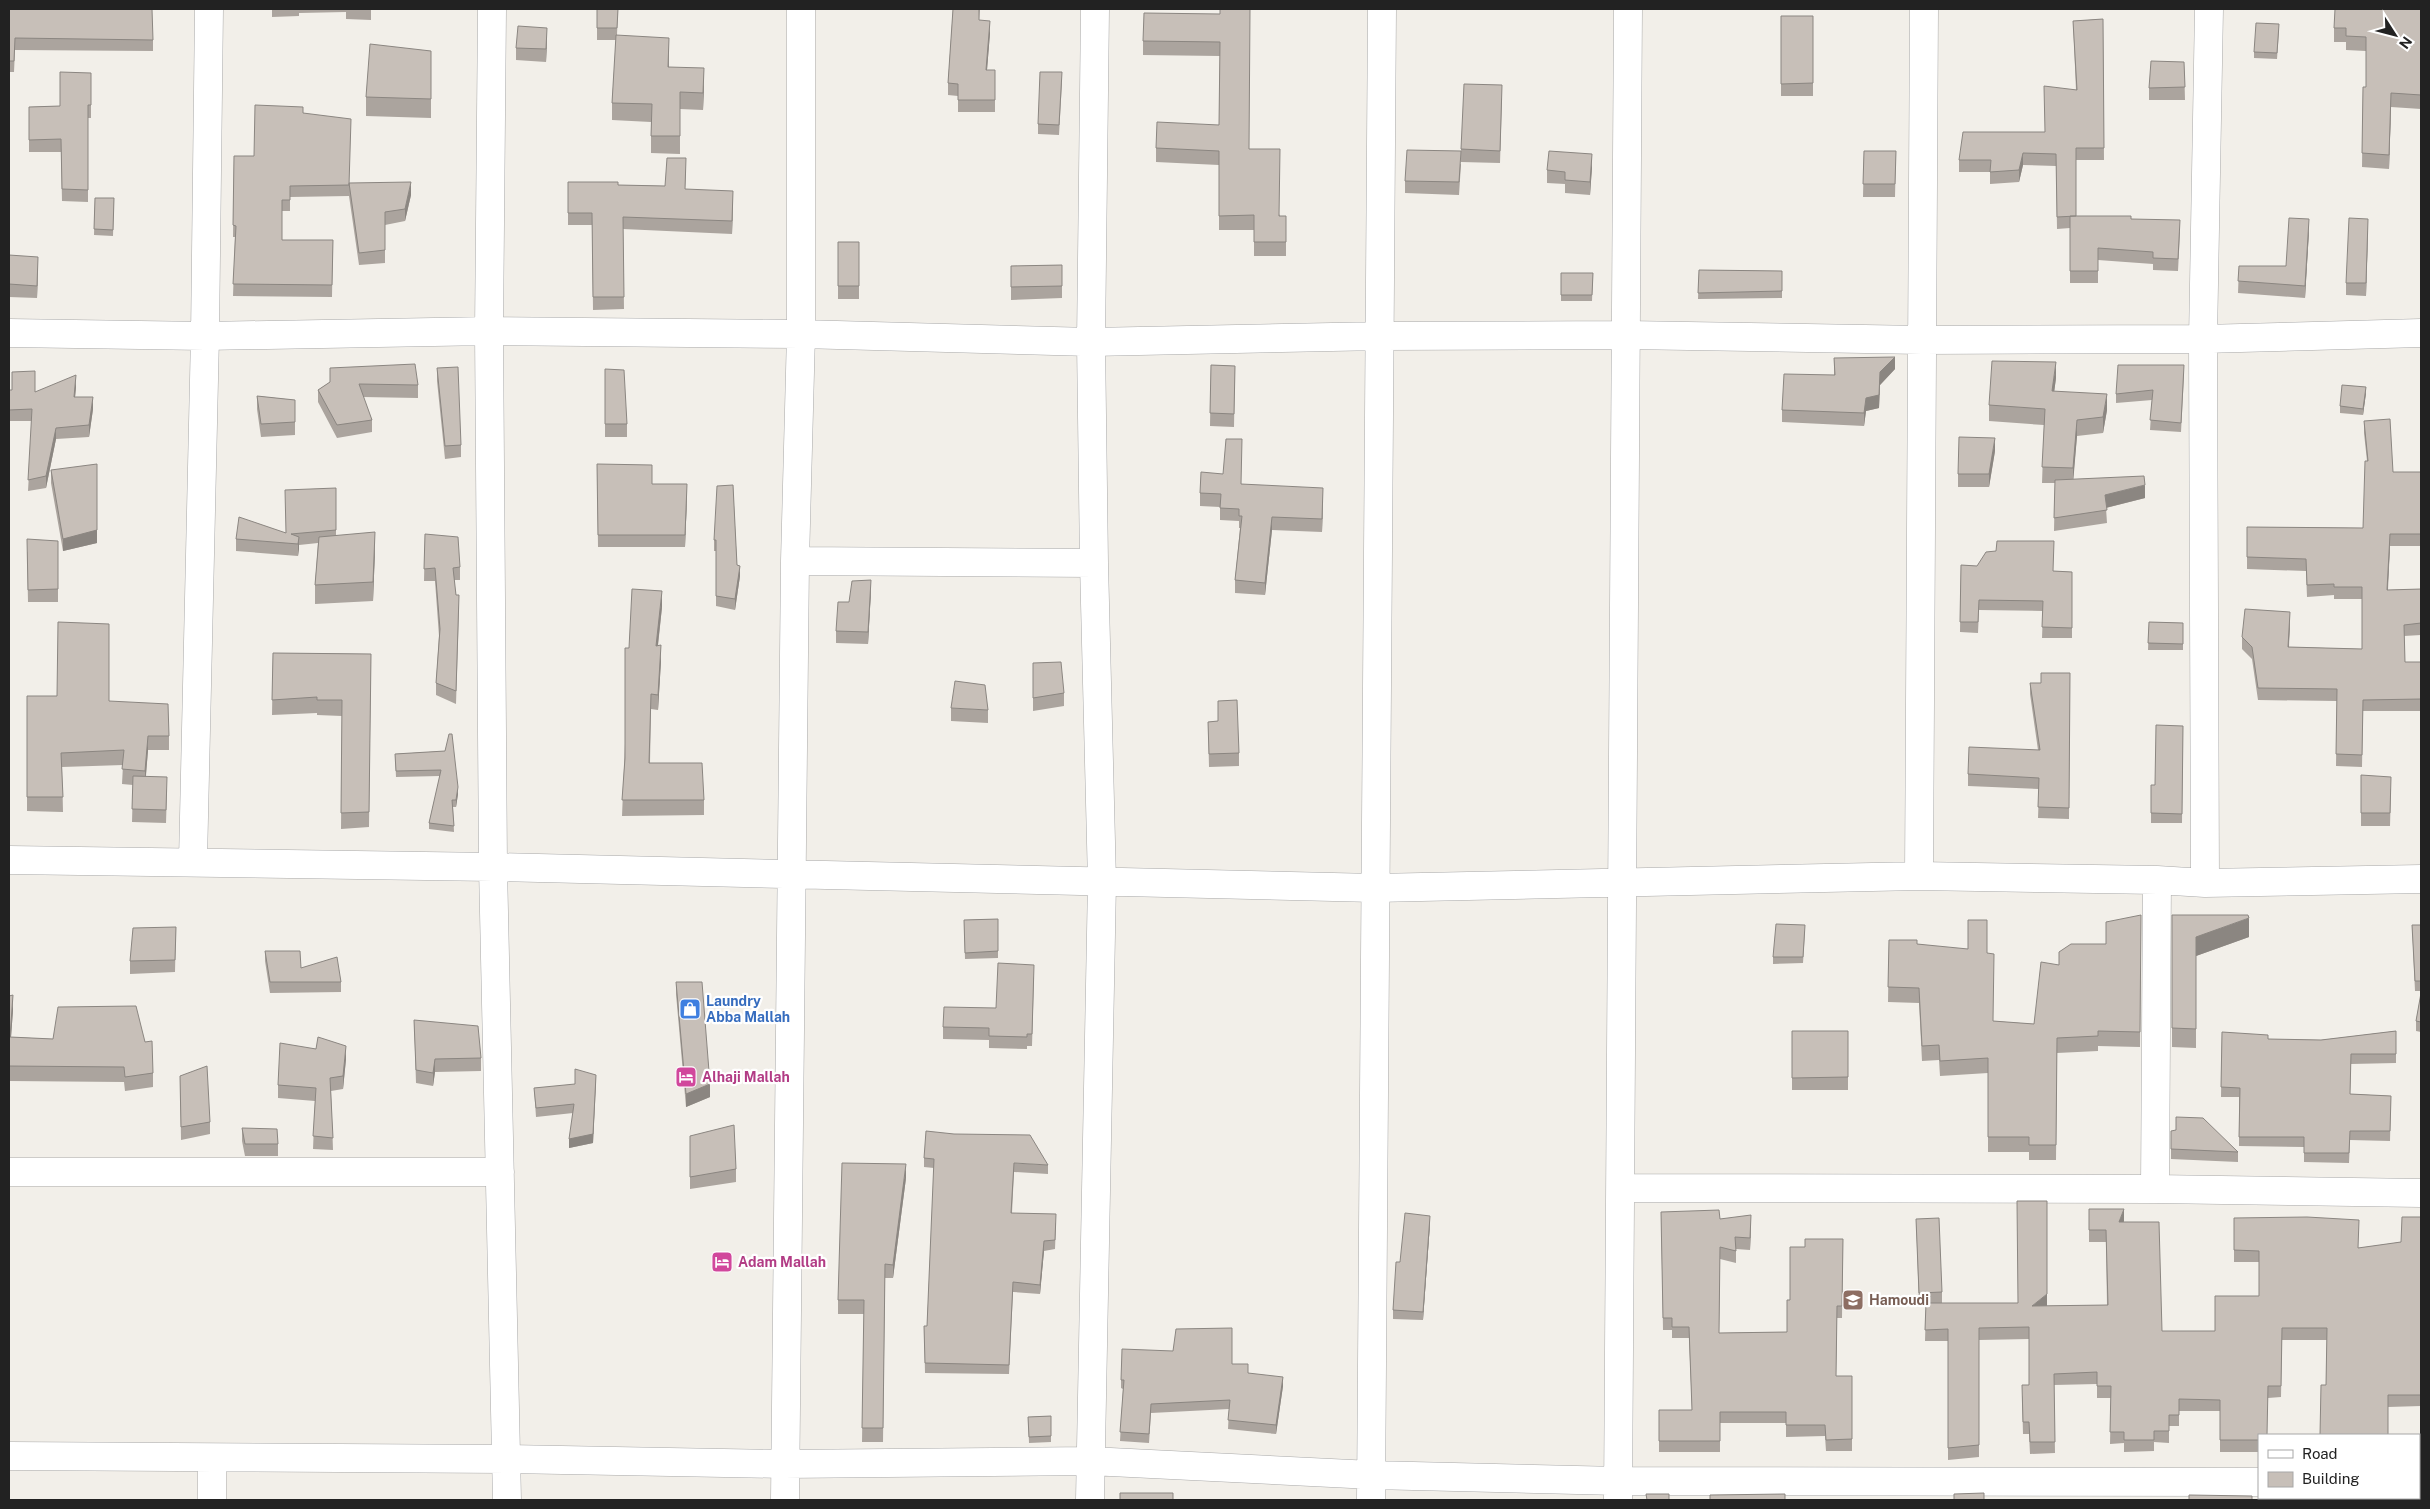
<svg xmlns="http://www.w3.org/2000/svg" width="2430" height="1509" viewBox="0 0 2430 1509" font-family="'Public Sans',sans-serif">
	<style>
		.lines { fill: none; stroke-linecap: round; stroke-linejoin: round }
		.minor-casing { stroke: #a9a9a9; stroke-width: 29 }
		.minor { stroke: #fff; stroke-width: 28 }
		.wall { fill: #aba49e }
		.shaded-wall { fill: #8b8681 }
		.building { fill: #c7bfb8; stroke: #8b8681 }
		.labels { text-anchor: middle; stroke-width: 4.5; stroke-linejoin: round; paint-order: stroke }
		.shop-label { font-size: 14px; font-weight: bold; fill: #366cbe; stroke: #fff; text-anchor: start }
		.hotel-label { font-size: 14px; font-weight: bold; fill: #b23c85; stroke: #fff; text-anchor: start }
		.education-label { font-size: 14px; font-weight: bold; fill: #785e54; stroke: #fff; text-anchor: start }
	</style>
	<rect width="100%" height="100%" fill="#f2efe9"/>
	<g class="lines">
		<g class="minor-casing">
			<path id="minor" d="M492,9L489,331L493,867L507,1500
				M9,333L205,336L489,331L801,334L1091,342L1381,336L1627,335L1922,340L2203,339L2421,333
				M795,561L1094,563
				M9,860L493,867L1375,888L1919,876L2157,880L2205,883L2421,879
				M193,861L205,336L209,9
				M1919,876L1924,9
				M2205,883L2203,339L2209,9
				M9,1172H500
				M1622,1188L2155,1189L2421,1193
				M2155,1189L2157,880
				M9,1456L507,1459L784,1464L1090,1461L1372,1475L1619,1481L2259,1482
				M2419,1482H2421
				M212,1500V1458
				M785,1500L795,561L801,334V9
				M1090,1500L1102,882L1094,563L1091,342L1095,9
				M1371,1500L1382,9
				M1618,1500L1628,9"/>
		</g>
		<use href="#minor" class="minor"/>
	</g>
	<path class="wall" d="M9,9L153,40V51L15,50L14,72H9Z
		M272,9H371V20L346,19V12L299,13V16L272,17Z
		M597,9H618L617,35L669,55V67L704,86L703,110L680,109V154L651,153V122L612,120V103L616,40H597Z
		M953,9H980L979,20L990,33L987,70H995V112H958V96L948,95V83Z
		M2421,9V109L2391,107L2389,169L2362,167L2363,87H2366V51L2346,50V42H2334V28Z
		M1220,14L1249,149L1280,216H1286V256H1254V230H1219V165L1156,162V148L1219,125L1220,56L1143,55V41Z
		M1781,16H1813V96H1781Z
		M2103,19L2104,160H2076V216L2131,219L2180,232L2178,271L2153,270V264L2098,260V283H2070V228L2057,229L2056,166L2023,165L2019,182L1990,184V172H1959V160L2045,132L2076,90L2073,21Z
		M2279,30L2277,59L2254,58V52Z
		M547,41L546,62L516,60V48Z
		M431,51V118L366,116V97Z
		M2184,62L2185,100H2149V88Z
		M91,73V118H88V202L62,201L61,152H29V107L60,106Z
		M1062,82L1059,135L1038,134V124Z
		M1502,98L1500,163L1461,162V149Z
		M303,113L349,183L411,195L405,221L385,225V263L359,265L349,196L290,197V211H282V240H333L332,297L233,296L235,237H233L234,156H254Z
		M1864,151H1896L1895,197H1863Z
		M1461,164L1459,195L1405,193V181Z
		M1592,167L1590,195L1565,193V184L1547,183V170Z
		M686,170L685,189L733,204L732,234L623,229L624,309L593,310L592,225H568V182L618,185L665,186Z
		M95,198H114L113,236L94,235Z
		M2309,231L2305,298L2238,293L2239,266H2286Z
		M2368,231L2366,296L2346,295V283Z
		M838,242H859V299H838Z
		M9,255L38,269L37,298L9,297Z
		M1062,265V298L1011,300V266Z
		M1699,270L1782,271V298L1698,299Z
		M1561,273H1593L1592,301H1561Z
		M1834,358L1895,369L1880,385L1879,408L1866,411L1864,426L1782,422V410L1834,375Z
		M1211,365L1235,366L1234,427L1210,426Z
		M437,368L461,445V457L445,459L437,381Z
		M605,369L627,424V437H605Z
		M2184,375L2181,432L2150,430L2152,400L2116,403V394Z
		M2056,378L2054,392L2107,410L2103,433L2077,436L2073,479L2145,498L2106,508L2107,523L2054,531L2055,483H2042L2044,425L1989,421V405Z
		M330,382L418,385V398L363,397L372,420V432L337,438L318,402V390Z
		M76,387L75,397L93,409L89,437L56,439L46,488L28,491L32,421H9V390L35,392Z
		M2366,393L2363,415L2340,413V406Z
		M257,396L295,400V435L261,437L257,409Z
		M2364,421L2393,472H2421V546H2390L2388,590L2421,589V635L2404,636L2405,662H2421V711H2363L2362,767L2336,766L2337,701L2258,700L2252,659L2242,649V637L2290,623L2289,647L2362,649V599H2334V595L2307,597L2306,571L2247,569V527L2363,528L2367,461L2364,433Z
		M1995,451L1989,487H1958V474Z
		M597,464L687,497L685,547H598Z
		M51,470L97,543L63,551L51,483Z
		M1241,484L1323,501L1322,532L1272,530L1265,595L1235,593V580L1240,528H1239V521L1220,520V507L1200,506V493Z
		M733,485L737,565L740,576L735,610L716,606V551H714V540Z
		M336,488V535L375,550L373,601L315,604V585L318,543L299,545L298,556L236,551V539L286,533Z
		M425,534L460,567V580H454L456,595L459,608L456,704L436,695V683L439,636L435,581H424Z
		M58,541V602H28L27,552Z
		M1961,565L2053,571L2072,572V638H2042L2043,611L1979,610L1978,633L1960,632Z
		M871,591L868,644L836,643V631L849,602Z
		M662,607L658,646L661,661L658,710L651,709L650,763L704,800V815L622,816L629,648Z
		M2149,622L2183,623V650H2148Z
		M273,653L371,654L369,827L341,829L342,716L317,715V713L272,715Z
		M1033,663L1064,693V706L1033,711Z
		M2070,673L2069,819L2038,818L2039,789L1968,786V774L2038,750L2030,694V683H2041Z
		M27,696L109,701L169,736V750H148L146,776L167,790L166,823L132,822L133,785L122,784L123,765L62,767L63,812L27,811Z
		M951,708L988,710V723L951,721Z
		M1218,721L1239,753V766L1209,767L1208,722Z
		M2183,726L2182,823H2151V785H2155Z
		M445,751L458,794L456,807H453L454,832L429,829V823L440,776L396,777L395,754Z
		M2361,775L2391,789L2390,826H2361Z
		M2141,915L2140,1047L2098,1046V1051L2057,1053L2056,1160H2029V1152H1988V1073L1940,1076L1939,1060L1922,1061L1919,1003L1888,1002L1889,940L1917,944L1987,953L1993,1021L2034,1024L2059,965L2106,944Z
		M2172,915L2249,937L2196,956V1048L2172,1047Z
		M998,919V958L965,959L964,920Z
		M2412,925H2421V991H2415Z
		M176,927L175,972L130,974V961Z
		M1805,931L1803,963L1773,964V957Z
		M265,951L301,968L341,982V992L270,993L265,961Z
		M1034,977L1032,1046H1027V1049L989,1048V1040L943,1039V1027L996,1008Z
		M676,982L710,1097L686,1107L676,994Z
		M2421,993V1032L2416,1031V1021Z
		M9,996L13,1010L11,1037L53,1039L153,1073V1087L125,1091L124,1082L9,1081Z
		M414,1020L481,1058V1071L435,1072L433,1086L416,1083Z
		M1792,1031H1848V1090H1792Z
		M2396,1031V1063L2351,1064L2350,1094L2391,1096L2390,1141L2350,1140L2349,1163L2304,1162V1147L2239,1146V1097H2221L2222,1032L2268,1039L2321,1040Z
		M346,1059L343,1089L331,1091L333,1150L313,1149L315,1101L278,1098V1085Z
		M180,1076L210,1122V1134L181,1140Z
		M596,1084L593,1143L569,1148L573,1113L536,1117L534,1088Z
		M242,1128L278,1144V1156H245L242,1141Z
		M2171,1131L2238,1152V1162L2171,1159Z
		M690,1136L736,1169V1182L690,1189Z
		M924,1158L1048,1165V1174L1014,1172L1012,1213L1056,1223L1055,1249L1044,1251L1040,1294L1013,1292L1009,1374L925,1373L924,1326H927L934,1168L924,1167Z
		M906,1178L893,1278H885L883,1442H862L864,1314H838V1300Z
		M2089,1209L2124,1221L2123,1222L2162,1331H2215L2259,1296V1262H2234V1218L2359,1248L2401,1242L2421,1217V1406L2388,1407L2326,1385L2327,1340H2282L2281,1397L2268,1398L2259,1435V1452H2220V1411H2179V1426H2169V1443L2154,1442V1451L2124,1452V1443L2110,1444L2111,1398H2097V1384L2054,1385L2055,1453L2030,1454L2029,1434H2023L2022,1397L2029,1385V1339L1979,1340V1457L1948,1460V1341H1925L1926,1306H1919L1916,1219L1942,1292V1303L2047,1306L2107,1305L2106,1242H2089Z
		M1661,1212L1720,1219L1751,1226L1750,1250L1736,1249V1263L1720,1259L1719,1333L1787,1332L1790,1300L1805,1247L1843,1239L1842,1318H1837L1836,1376H1852V1451H1826L1825,1436L1786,1437V1423H1720V1452H1659V1410H1692L1689,1338H1672V1330H1663Z
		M1430,1224L1423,1320L1393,1319V1310L1400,1262Z
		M1232,1364L1248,1373L1283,1386L1276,1434L1228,1429L1229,1409L1151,1413L1149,1443L1120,1441L1123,1389L1121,1388V1380Z
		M1051,1416V1442L1029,1443L1028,1417Z"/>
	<path class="shaded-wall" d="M990,21V33L986,82V70Z
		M547,28V41L546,62V49Z
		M669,38V55L668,84V67Z
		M704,68V86L703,110V93Z
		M2391,93V107L2389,169V155Z
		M2023,153V165L2019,182V170Z
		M1592,154V167L1590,195V182Z
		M411,182V195L405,221V209Z
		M733,191V204L732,234V221Z
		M2309,219V231L2305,298V286Z
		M2368,219V231L2366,296V283Z
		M38,257V269L37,298V286Z
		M1895,357V369L1880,385L1879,408L1866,411L1864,426V413L1866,398L1880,372Z
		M2056,362V378L2052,408V391Z
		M76,375V387L74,408V397Z
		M2366,387V393L2363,415V409Z
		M2107,394V410L2103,433V417Z
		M93,397V409L89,437V425Z
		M2077,420V436L2073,484V468Z
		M56,428V439L46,488V476Z
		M1995,438V451L1989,487V474Z
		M97,464V543L63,551V539Z
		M687,484V497L685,547V535Z
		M2145,485V498L2105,508V495Z
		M1323,488V501L1322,532V519Z
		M1272,517V530L1265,595V583Z
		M375,532V550L373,601V582Z
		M2390,534V546L2387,601V590Z
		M299,537V549L298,556V544Z
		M740,566V576L735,610V599Z
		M871,580V591L868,644V632Z
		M662,591V607L656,661V646Z
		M2290,612V623L2288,659V647Z
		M661,645V661L658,710V695Z
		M148,736V750L145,785V771Z
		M458,787V794L456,807V800Z
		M2249,918V937L2196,956V937Z
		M13,995V1010L10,1051V1037Z
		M346,1046V1059L343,1089V1076Z
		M435,1059V1072L433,1086V1073Z
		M596,1075L593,1143L569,1148V1139Z
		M710,1084V1097L686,1107V1094Z
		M906,1164V1178L893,1278V1265Z
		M2124,1209V1221L2119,1234V1222Z
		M1751,1215V1226L1750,1250V1238Z
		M1430,1216V1224L1423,1320V1312Z
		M1044,1241V1251L1040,1294V1285Z
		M2047,1294V1306L2032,1318V1306Z
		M1283,1377V1386L1276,1434V1425Z"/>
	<path class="building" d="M9,9H152L153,40L15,38L14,61H9Z
		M597,9H618L617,28H597Z
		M953,9H979V20L990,21L986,70H995V100H958V84L948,83Z
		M1220,9H1250L1249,149H1280L1279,216H1286V242H1254V215L1219,216V151L1156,148L1157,122L1219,125L1220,42L1143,41L1144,13L1220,14Z
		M2335,9H2421V95L2391,93L2389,155L2362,153L2363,87H2366V37L2346,36V28H2334Z
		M1781,16H1813V83L1781,84Z
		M2103,19L2104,148H2076V216L2057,217L2056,154L2023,153L2019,170L1990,172L1991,160H1959L1963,132H2045L2044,86L2077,90L2073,21Z
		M2256,23L2279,24L2277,53L2254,52Z
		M518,26L547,28L546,49L516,48Z
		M616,35L669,38L668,67L704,68L703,93L680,92V136H651L652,104L612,103Z
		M370,44L431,51V99L366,97Z
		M2151,61L2184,62L2185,87L2149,88Z
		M60,72L91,73V105H88V190L62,189L61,139L29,140V107L60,106Z
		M1040,72H1062L1059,125L1038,124Z
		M1464,84L1502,85L1500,151L1461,149Z
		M255,105L303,107V113L351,119L349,185L290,186V200H282V240H333L332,285L233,284L236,226L233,225L234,156H254Z
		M1407,150L1461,151L1459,182L1405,181Z
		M1549,151L1592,154L1590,182L1565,180V172L1547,170Z
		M1864,151H1896L1895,184H1863Z
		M667,158H686L685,189L733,191L732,221L623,217L624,297H593L592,213H568V182H618V185L665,186Z
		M411,182L405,209L385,212V250L359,253L349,183Z
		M95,198H114L113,230L94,229Z
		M2070,216H2131V219L2180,220L2178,259L2153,258V252L2098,248V271H2070Z
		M2289,218L2309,219L2305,286L2238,281L2239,266H2286Z
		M2349,218L2368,219L2366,283H2346Z
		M838,242H859V286H838Z
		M9,255L38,257L37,286L9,284Z
		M1062,265V286L1011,287V266Z
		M1699,270L1782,271V291L1698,293Z
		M1561,273H1593L1592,295H1561Z
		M1895,357L1880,372L1879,395L1866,398L1864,413L1782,410L1784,374L1835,375L1834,358Z
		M1992,361L2056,362L2052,391L2107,394L2103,417L2077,420L2073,468L2042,467L2045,409L1989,405Z
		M415,364L418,385L359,384L372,420L337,425L318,390L330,382V368Z
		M1211,365L1235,366L1234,414L1210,413Z
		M2118,365H2184L2181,423L2150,420L2153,390L2116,394Z
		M458,367L461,445L445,446L437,368Z
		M605,369L624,370L627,424H605Z
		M35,371V392L76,375L74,397H93L89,425L56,428L46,476L28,480L32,409L9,410V390H12V372Z
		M2342,385L2366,387L2363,409L2340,406Z
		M257,396L295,400V422L261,424Z
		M2390,419L2393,472H2421V534H2390L2387,590L2421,589V623L2404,625L2405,662H2421V699L2363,700L2362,755L2336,754L2337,689L2258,688L2252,647L2242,637L2245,609L2290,612L2288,647L2362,649V587H2334V584L2307,585L2306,559L2247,557V527L2363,528L2365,461H2368L2364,421Z
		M1959,437L1995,438L1989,474H1958Z
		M1226,439H1242L1241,484L1323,488L1322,519L1272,517L1265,583L1235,580L1242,516H1239V509L1220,508L1221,494L1200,493L1201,472L1223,474Z
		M97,464V530L63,539L51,470Z
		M597,464L652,465V484H687L685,535H598Z
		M2144,476L2145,485L2105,495L2107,510L2054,518L2055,480Z
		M733,485L737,565L740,566L735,599L716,596V540H714L717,486Z
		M336,488V530L291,534L299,537L298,544L236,539L239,517L286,533L285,490Z
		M375,532L373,582L315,585L319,537Z
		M425,534L458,537L460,567L453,568L456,595H459L456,691L436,683L440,629L435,568L424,569Z
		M27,539L58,541V589L28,590Z
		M1997,541H2054L2053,571L2072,572V628L2042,627L2043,601L1979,600L1978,622H1960L1961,565L1977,566L1986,552L1996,551Z
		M871,580L868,632L836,631L838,602H849L852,581Z
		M632,589L662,591L656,646L661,645L658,695L651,694L649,763H702L704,800H622L625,758V648H629Z
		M58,622L109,624V701L168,704L169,736H148L145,771L122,769L124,750L61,753L63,797H27V696H57Z
		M2149,622L2183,623V644L2148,643Z
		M273,653L371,654L369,812L341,813L342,700H317V697L272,700Z
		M1061,662L1064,693L1033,698V663Z
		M2041,673H2070L2069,808L2038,807L2039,778L1968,774L1969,747L2040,750L2030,683H2041Z
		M955,681L985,685L988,710L951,708Z
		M1237,700L1239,753L1209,754L1208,722L1218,721V701Z
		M2156,725L2183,726L2182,814L2151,813V785H2155Z
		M449,734H452L458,787L456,800H452L454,826L429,823L441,770L396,771L395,754L445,751Z
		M2361,775L2391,777L2390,813H2361Z
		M133,776L167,777L166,810L132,809Z
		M2141,915L2140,1032L2098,1031V1036L2057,1038L2056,1145H2029V1137H1988V1058L1940,1061L1939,1045L1922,1046L1919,988L1888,987L1889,940H1917V944L1968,949V920H1987V953L1994,954L1993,1021L2034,1024L2041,962L2059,965V952L2071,944H2106V922Z
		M2172,915H2248L2249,918L2196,937V1029L2172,1028Z
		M998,919V951L965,953L964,920Z
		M1776,924L1805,925L1803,957H1773Z
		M2412,925H2421V981H2415Z
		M176,927L175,960L130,961L133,928Z
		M265,951H300L301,968L337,957L341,982H270Z
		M998,963L1034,965L1032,1034H1027V1037L989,1036V1028L943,1027L944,1007L996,1008Z
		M676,982H702L710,1084L686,1094Z
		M2421,993V1022L2416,1021Z
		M13,995L10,1037L53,1039L58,1007L136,1006L145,1042L152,1041L153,1073L125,1077L124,1067L9,1066V996Z
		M414,1020L478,1026L481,1058L435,1059L433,1073L416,1070Z
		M1792,1031H1848V1077L1792,1078Z
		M2396,1031V1054H2351L2350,1094L2391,1096L2390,1131H2350L2349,1153H2304V1137H2239L2240,1088L2221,1087L2222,1032L2268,1035V1039L2321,1040Z
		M318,1037L346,1046L343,1076L330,1078L333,1138L313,1136L316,1088L278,1085L280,1043L316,1049Z
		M207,1066L210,1122L181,1127L180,1076Z
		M575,1069L596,1075L593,1134L569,1139L574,1104L536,1108L534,1088L575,1084Z
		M2176,1117L2203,1118L2238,1152L2171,1149V1131L2176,1130Z
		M734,1125L736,1169L690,1177V1136Z
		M242,1128L277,1129L278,1144H245Z
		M926,1131L954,1134L1030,1135L1048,1165L1014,1163L1011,1213L1056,1214L1055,1240L1044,1241L1040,1285L1013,1282L1009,1365L925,1363L924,1326H927L934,1159L924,1158Z
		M842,1163L906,1164L893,1265L885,1264L883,1428H862L864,1300H838Z
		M2017,1201H2047V1294L2032,1306L2108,1305L2106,1230H2089V1209H2124L2119,1222H2159L2162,1331H2215V1296H2259V1251L2234,1250V1218L2307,1217L2359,1220L2358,1248L2401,1242L2402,1217H2421V1395H2388V1435H2320L2321,1385H2326L2327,1328H2282L2281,1386H2268L2267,1435H2259V1440H2220V1400L2179,1399V1415H2169V1431H2154V1440H2124V1432H2110L2111,1386H2097V1372L2054,1374L2055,1442H2030L2029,1422H2023L2022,1385H2029V1327L1979,1328V1445L1948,1448V1329L1925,1330L1926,1303H2018Z
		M1719,1210L1720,1219L1751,1215L1750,1238L1735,1237L1736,1251L1720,1247L1719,1333L1787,1332V1300H1790V1247H1805V1239H1843L1842,1306H1837L1836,1376H1852V1439L1826,1440L1825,1425H1786V1412H1720V1441H1659V1410H1692L1689,1327H1672V1318H1663L1661,1212Z
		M1405,1213L1430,1216L1423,1312L1393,1310L1396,1262H1400Z
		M1939,1218L1942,1292L1919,1293L1916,1219Z
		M1232,1328V1364H1248V1373L1283,1377L1276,1425L1228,1420L1230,1400L1151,1404L1149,1434L1120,1432L1124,1380H1121L1122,1349L1173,1351L1176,1329Z
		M1051,1416V1436L1029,1437L1028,1417Z
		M1120,1493H1173V1500H1120Z
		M1984,1493V1500H1954V1494Z
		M1646,1494H1669V1500H1647Z
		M1785,1494V1500H1710V1495Z
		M2189,1495L2252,1496V1500H2189Z
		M2297,1498H2324V1500H2297Z"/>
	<defs>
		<g id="shop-square" transform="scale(1.125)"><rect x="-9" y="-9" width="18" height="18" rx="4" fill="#3f7fe0" stroke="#fff"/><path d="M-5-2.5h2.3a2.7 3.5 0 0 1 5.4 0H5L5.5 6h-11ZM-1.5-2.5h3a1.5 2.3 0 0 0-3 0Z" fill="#fff"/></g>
		<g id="hotel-square" transform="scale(1.125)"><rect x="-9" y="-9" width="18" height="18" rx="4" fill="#d1479c" stroke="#fff"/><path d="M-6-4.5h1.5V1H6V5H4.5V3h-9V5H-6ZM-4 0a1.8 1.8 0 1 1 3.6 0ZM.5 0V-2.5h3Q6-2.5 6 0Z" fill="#fff"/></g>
		<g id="school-square" transform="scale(1.125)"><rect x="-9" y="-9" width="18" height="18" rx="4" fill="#8d6e63" stroke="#fff"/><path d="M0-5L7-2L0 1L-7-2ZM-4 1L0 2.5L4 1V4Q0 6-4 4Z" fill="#fff"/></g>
	</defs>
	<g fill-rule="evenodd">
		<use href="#shop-square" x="690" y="1009"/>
		<use href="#hotel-square" x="686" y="1077"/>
		<use href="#hotel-square" x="722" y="1262"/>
		<use href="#school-square" x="1853" y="1300"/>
	</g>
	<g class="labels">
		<g class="shop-label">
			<text x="706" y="1006">Laundry<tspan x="706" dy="16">Abba Mallah</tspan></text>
		</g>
		<g class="hotel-label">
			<text x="702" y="1082">Alhaji Mallah</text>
			<text x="738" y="1267">Adam Mallah</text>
		</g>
		<g class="education-label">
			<text x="1869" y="1305">Hamoudi</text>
		</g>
	</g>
	<rect width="2430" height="1509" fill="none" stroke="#222222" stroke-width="20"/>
	<rect x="2258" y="1434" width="162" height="65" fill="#ffffff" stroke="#a7a7a7"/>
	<rect x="2268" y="1450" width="25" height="8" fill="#ffffff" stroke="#a7a7a7"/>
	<text x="2302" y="1459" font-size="15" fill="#222222">Road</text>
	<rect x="2268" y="1472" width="25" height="15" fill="#c7bfb8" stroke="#a7a7a7"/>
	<text x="2302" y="1484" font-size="15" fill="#222222">Building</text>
	<g transform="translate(2395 35) rotate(126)" stroke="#ffffff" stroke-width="4" paint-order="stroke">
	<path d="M0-4L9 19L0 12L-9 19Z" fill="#222222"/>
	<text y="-8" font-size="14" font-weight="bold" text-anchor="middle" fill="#222222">N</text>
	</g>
</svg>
